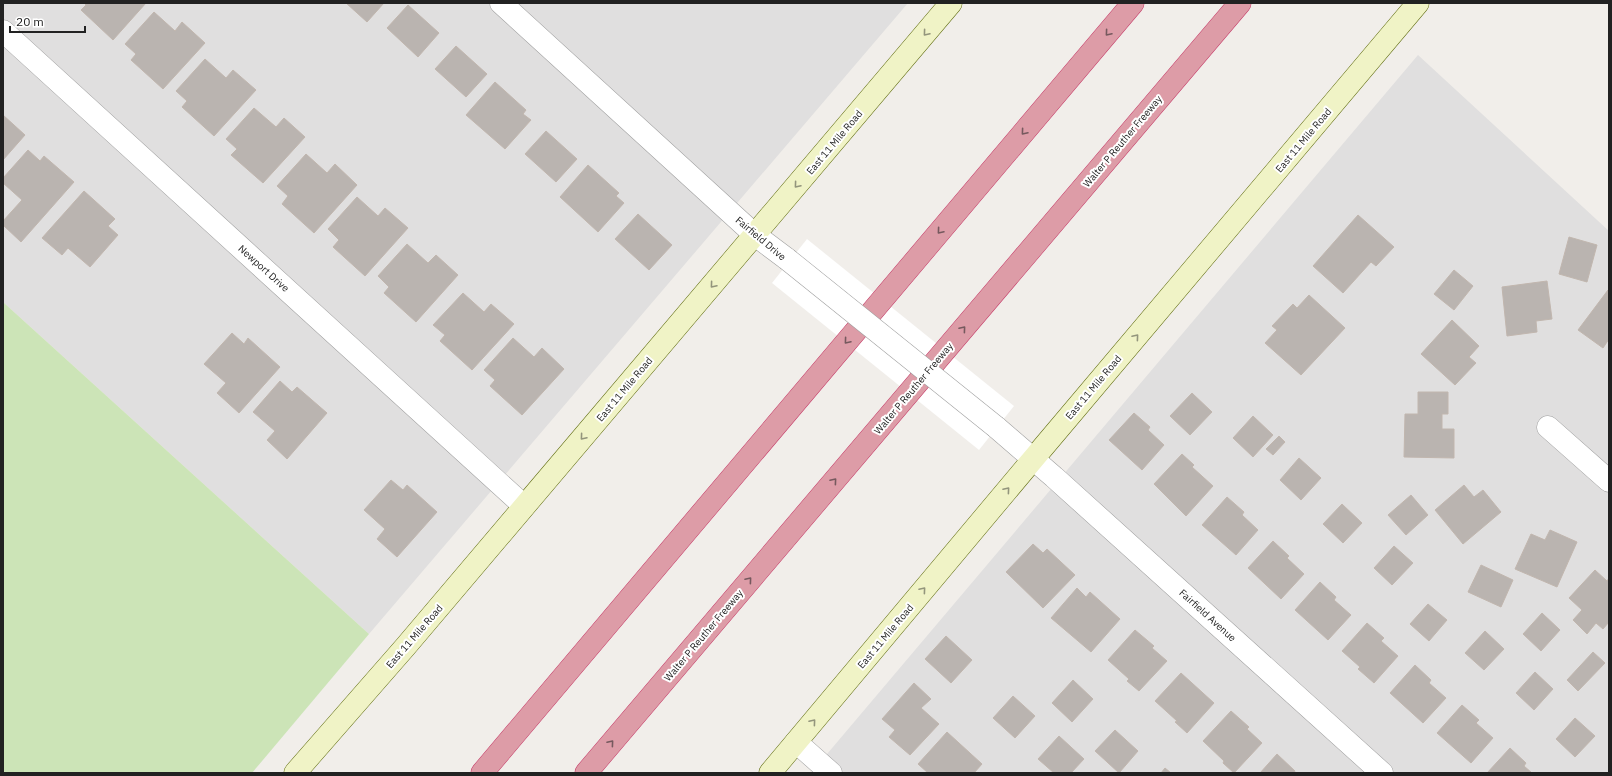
<svg xmlns="http://www.w3.org/2000/svg" width="1612" height="776" viewBox="0 0 1612 776" font-family="'IBM Plex Sans',sans-serif">
	<style>
		.residential { fill: #e0dfdf }
		.grass { fill: #cce4b7 }
		.pier { fill: #fff }
		.building { fill: #bab4b0; stroke: #c1b6ae }
		.lines { fill: none; stroke-linecap: round; stroke-linejoin: round }
		.minor-casing { stroke: #9f9f9f; stroke-width: 23 }
		.secondary-casing { stroke: #626e13; stroke-width: 23 }
		.motorway-casing { stroke: #c63f6b; stroke-width: 23 }
		.minor { stroke: #fff; stroke-width: 22 }
		.secondary { stroke: #f0f3c6; stroke-width: 22 }
		.motorway { stroke: #dd9ca7; stroke-width: 22 }
		.minor-bridge-casing { stroke: #9f9f9f; stroke-width: 23; stroke-linecap: butt }
		.minor-bridge { stroke: #fff; stroke-width: 22 }
		.oneway { stroke: #93957c }
		.oneway2 { stroke: #76595e }
		.labels { text-anchor: middle; stroke-width: 4; stroke-linejoin: round; paint-order: stroke }
		.street-label { font-size: 10px; fill: #222; stroke: #fff }
	</style>
	<rect width="100%" height="100%" fill="#f1eeea"/>
	<path class="residential" d="M3,3H908L369,634L3,302Z
		M1418,55L1609,231V773H811Z"/>
	<path class="grass" d="M3,302L369,634L252,773H3Z"/>
	<path class="pier" d="M807,239L1014,406L979,450L772,283Z"/>
	<path class="building" d="M84,3H146L113,40L81,10L86,5Z
		M346,3H384L367,22Z
		M408,5L439,33L418,57L387,28Z
		M154,12L175,31L182,22L205,43L163,89L131,60L136,54L125,44Z
		M456,46L487,74L466,97L435,69Z
		M205,59L226,78L233,70L256,90L214,136L182,107L187,101L176,91Z
		M495,82L526,110L523,114L531,120L505,149L466,115Z
		M254,108L276,127L284,118L305,137L263,183L231,155L237,149L226,139Z
		M3,115L25,135L3,160Z
		M546,131L577,159L556,182L525,154Z
		M28,150L40,161L44,156L74,182L21,242L3,225V221L22,200L3,183V178Z
		M306,154L327,173L335,164L357,185L314,233L282,204L288,196L277,186Z
		M588,165L619,193L616,196L624,203L598,232L560,197Z
		M84,191L115,219L108,226L118,235L90,267L68,248L62,255L42,238Z
		M357,197L378,216L385,208L408,228L365,276L333,247L339,240L328,229Z
		M638,214L672,245L649,270L615,239Z
		M1358,215L1394,247L1376,266L1371,262L1343,293L1313,266Z
		M1569,237L1597,245L1587,282L1559,274Z
		M407,244L428,263L436,255L458,275L416,322L384,293L389,287L378,276Z
		M1454,270L1473,286L1454,310L1434,294Z
		M1547,281L1552,319L1536,321L1537,332L1507,336L1502,287Z
		M1608,290L1609,339L1603,348L1578,330Z
		M463,293L484,312L491,304L514,324L472,370L440,341L445,335L433,325Z
		M1309,295L1345,328L1301,375L1265,343L1277,330L1272,326L1293,304L1297,308Z
		M1452,320L1479,346L1469,357L1476,363L1455,385L1421,354Z
		M232,333L244,344L248,338L280,367L239,413L217,393L226,383L204,364Z
		M513,338L534,357L542,348L564,369L522,415L490,386L495,380L484,370Z
		M280,381L292,392L297,387L327,413L287,459L267,440L275,431L253,412Z
		M1418,392H1448V414H1442V429H1454V458L1404,457L1405,414H1418Z
		M1192,393L1212,412L1190,435L1170,416Z
		M1134,413L1150,427L1148,430L1164,445L1142,470L1109,440Z
		M1253,416L1273,435L1253,457L1233,438Z
		M1279,436L1285,442L1273,455L1266,449Z
		M1182,454L1194,465L1192,467L1213,486L1186,516L1154,484Z
		M1299,458L1321,478L1301,500L1280,480Z
		M391,480L403,490L407,485L437,512L397,557L377,539L385,529L364,510Z
		M1464,485L1474,497L1483,490L1501,512L1463,544L1435,510Z
		M1411,495L1428,515L1406,535L1388,515Z
		M1227,497L1244,512L1242,515L1258,530L1236,555L1202,525Z
		M1342,504L1362,523L1343,543L1323,524Z
		M1550,530L1577,542L1557,587L1515,569L1531,534L1545,540Z
		M1273,541L1289,556L1287,558L1304,574L1281,599L1248,568Z
		M1033,544L1043,553L1047,549L1075,575L1043,608L1006,572Z
		M1394,546L1413,563L1392,585L1374,568Z
		M1481,565L1513,580L1501,607L1468,592Z
		M1595,570L1607,581L1609,578V622L1603,629L1596,623L1587,634L1573,620L1582,610L1569,598Z
		M1320,582L1336,597L1334,600L1351,615L1328,640L1295,610Z
		M1077,588L1086,597L1090,592L1120,619L1091,652L1051,618Z
		M1428,604L1447,620L1429,641L1410,624Z
		M1542,613L1560,630L1541,651L1523,634Z
		M1367,623L1384,638L1381,641L1398,656L1374,683L1358,669L1360,667L1342,651Z
		M1135,630L1154,646L1152,648L1167,661L1139,691L1127,681L1129,679L1108,660Z
		M1485,631L1504,649L1484,670L1465,653Z
		M946,636L972,660L951,683L925,659Z
		M1593,652L1605,663L1578,691L1567,680Z
		M1415,665L1431,680L1429,683L1446,698L1423,723L1390,693Z
		M1535,672L1553,689L1534,710L1516,693Z
		M1181,673L1214,703L1187,733L1175,722L1177,721L1155,701Z
		M1073,680L1093,699L1072,722L1052,703Z
		M914,683L931,699L921,708L939,724L910,755L889,737L895,730L882,719Z
		M1013,696L1035,716L1015,738L993,718Z
		M1462,705L1479,720L1476,723L1493,738L1471,763L1437,733Z
		M1231,711L1249,727L1247,729L1262,743L1234,773L1223,763L1224,761L1203,741Z
		M1575,718L1595,736L1575,757L1556,739Z
		M1115,730L1138,751L1119,773L1095,751Z
		M947,732L982,764L974,773H928L918,764Z
		M1059,736L1084,759L1071,773H1054L1038,759Z
		M1510,748L1526,763L1524,766L1532,773H1487Z
		M1277,754L1295,771L1294,773H1260Z
		M1165,768L1171,773H1161Z"/>
	<g class="lines">
		<g class="minor-casing">
			<path id="minor" d="M501,3L755,235L787,259
				M3,31L524,506
				M996,427L1054,477L1382,773
				M1548,427L1609,481
				M796,742L831,773"/>
		</g>
		<g class="secondary-casing">
			<path id="secondary" d="M295,773L406,646L951,3
				M770,773L1034,458L1418,3"/>
		</g>
		<g class="motorway-casing">
			<path id="motorway" d="M482,773L1133,3
				M586,773L1240,3"/>
		</g>
		<use href="#minor" class="minor"/>
		<use href="#secondary" class="secondary"/>
		<use href="#motorway" class="motorway"/>
		<g class="minor-bridge-casing">
			<path id="minor-bridge" d="M787,259L996,427"/>
		</g>
		<use href="#minor-bridge" class="minor-bridge"/>
	</g>
	<defs><path id="oneway-chevron" d="M-2-3.5L2.5 0L-2 3.5" fill="none" stroke-width="1.6" stroke-linecap="round" stroke-linejoin="round"/></defs>
	<g class="oneway">
		<use href="#oneway-chevron" transform="translate(926 33) rotate(130)"/>
		<use href="#oneway-chevron" transform="translate(797 185) rotate(130)"/>
		<use href="#oneway-chevron" transform="translate(713 285) rotate(130)"/>
		<use href="#oneway-chevron" transform="translate(1136 337) rotate(-50)"/>
		<use href="#oneway-chevron" transform="translate(583 437) rotate(130)"/>
		<use href="#oneway-chevron" transform="translate(1007 490) rotate(-50)"/>
		<use href="#oneway-chevron" transform="translate(923 590) rotate(-50)"/>
		<use href="#oneway-chevron" transform="translate(813 722) rotate(-50)"/>
	</g>
	<g class="oneway2">
		<use href="#oneway-chevron" transform="translate(1108 33) rotate(130)"/>
		<use href="#oneway-chevron" transform="translate(1024 132) rotate(130)"/>
		<use href="#oneway-chevron" transform="translate(940 231) rotate(130)"/>
		<use href="#oneway-chevron" transform="translate(963 329) rotate(-50)"/>
		<use href="#oneway-chevron" transform="translate(847 341) rotate(130)"/>
		<use href="#oneway-chevron" transform="translate(834 481) rotate(-50)"/>
		<use href="#oneway-chevron" transform="translate(749 580) rotate(-50)"/>
		<use href="#oneway-chevron" transform="translate(611 743) rotate(-50)"/>
	</g>
	<g class="labels">
		<g class="street-label">
			<text transform="translate(1303 140) rotate(-50)" y="4">East 11 Mile Road</text>
			<text transform="translate(1122 141) rotate(-50)" y="4">Walter P Reuther Freeway</text>
			<text transform="translate(834 142) rotate(-50)" y="4">East 11 Mile Road</text>
			<text transform="translate(761 238) rotate(40)" y="4">Fairfield Drive</text>
			<text transform="translate(264 268) rotate(42)" y="4">Newport Drive</text>
			<text transform="translate(1093 387) rotate(-50)" y="4">East 11 Mile Road</text>
			<text transform="translate(913 388) rotate(-50)" y="4">Walter P Reuther Freeway</text>
			<text transform="translate(624 389) rotate(-50)" y="4">East 11 Mile Road</text>
			<text transform="translate(1208 615) rotate(42)" y="4">Fairfield Avenue</text>
			<text transform="translate(703 635) rotate(-50)" y="4">Walter P Reuther Freeway</text>
			<text transform="translate(414 636) rotate(-49)" y="4">East 11 Mile Road</text>
			<text transform="translate(885 636) rotate(-50)" y="4">East 11 Mile Road</text>
		</g>
	</g>
	<rect width="1612" height="776" fill="none" stroke="#222222" stroke-width="8"/>
	<path d="M10 26v6h75v-6" fill="none" stroke="#222222" stroke-width="2"/>
	<text x="16" y="26" font-size="12" fill="#222222" stroke="#ffffff" stroke-width="3" paint-order="stroke">20 m</text>
</svg>
